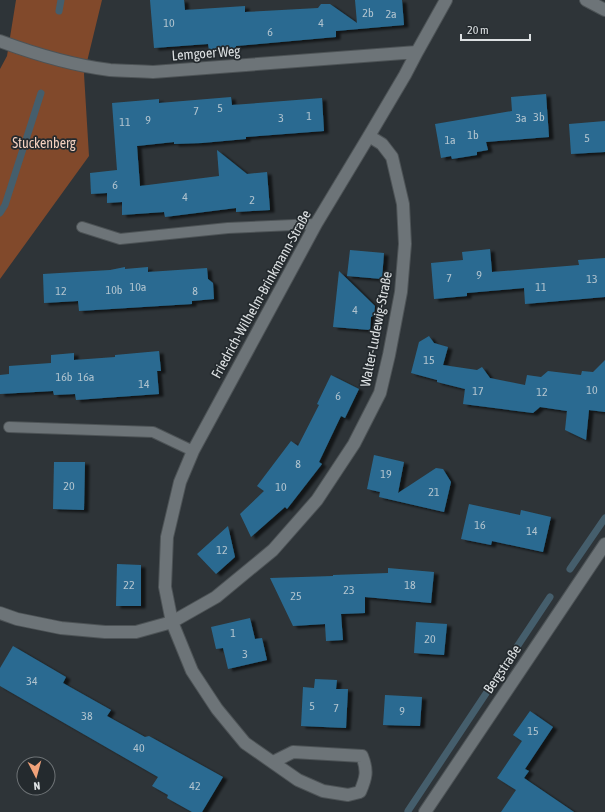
<svg xmlns="http://www.w3.org/2000/svg" width="605" height="812" viewBox="0 0 605 812" font-family="'Asap Condensed',sans-serif">
	<style>
		.forest { fill: #81492b }
		.lines { fill: none; stroke-linecap: round; stroke-linejoin: round }
		.stream { stroke: #455e6c; stroke-width: 7 }
		.building { fill: #2a6b91; filter: url(#shadow) }
		.service-casing { stroke: #4d5356; stroke-width: 12 }
		.minor-casing { stroke: #4d5356; stroke-width: 14 }
		.tertiary-casing { stroke: #4d5356; stroke-width: 14 }
		.service { stroke: #6d7478; stroke-width: 10 }
		.minor { stroke: #6d7478; stroke-width: 12 }
		.tertiary { stroke: #6d7478; stroke-width: 12 }
		.labels { text-anchor: middle; stroke-width: 3.5; stroke-linejoin: round; paint-order: stroke }
		.number-label { font-size: 12px; fill: #b0c3ce }
		.street-label { font-size: 14px; fill: #dce0e2; stroke: #242a2e }
		.park-label { font-size: 14px; fill: #f5d1bf; stroke: #242a2e }
	</style>
	<defs>
		<filter id="shadow"><feDropShadow dx="4.5" dy="2.5" stdDeviation="1" flood-color="#0009"/></filter>
	</defs>
	<rect width="100%" height="100%" fill="#2e3438"/>
	<path class="forest" d="M16,0H102L84,74L89,156L0,279V69L7,56Z"/>
	<g class="lines">
		<path class="stream" d="M59,11L61,0
			M0,213L5,205L41,93
			M570,569L605,518
			M408,811L550,597"/>
	</g>
	<path class="building" d="M150,0H184L185,10L245,6V12L318,8L321,4H330L357,23L355,0H402L404,25L336,31V37L236,46V48L209,50L208,44L154,48Z
		M546,94L549,137L486,142L488,150L477,152V155L452,159L451,156L441,158L435,124L512,111L511,97Z
		M231,97L232,105L322,98L324,131L246,137V139L202,143L174,144V142L137,146L140,186L219,176L217,150L247,174L267,172L270,210L236,212V208L165,217L164,212L122,215V202L107,203V193L91,194L90,173L117,170L112,103L159,99V103Z
		M605,121V152L571,154L569,124Z
		M490,249L492,272L579,265L578,260L605,258V297L525,304L524,288L467,293V296L434,299L431,263L463,260L462,252Z
		M350,250L384,253L382,279L347,276Z
		M125,267V269L148,267V272L207,268L208,279L213,283L214,299L192,301V304L79,311L78,301L44,303L43,274L110,270Z
		M339,271L375,306L374,315L371,317L370,330L333,327Z
		M429,336L434,343L448,347L443,365L477,370L482,367L490,378L525,385L527,375L541,377L548,371L581,375L582,371L593,372L605,360V412L589,410L586,440L565,430L567,411L540,407L533,413L463,404L465,389L437,382V380L411,373L419,342Z
		M159,351L161,371H157L159,394L76,400L75,394L54,395L53,391L0,394V375L9,374V366L51,363V355L74,353V360L115,357V355Z
		M331,375L359,389L345,418L341,416L319,462L322,464L287,509L285,507L251,537L240,514L264,491L257,486L291,441L298,446L319,405L317,404Z
		M374,455L404,462L398,493L436,468L443,469L451,482L444,512L379,497L380,492L367,489Z
		M54,462H85L84,510L53,509Z
		M469,504L520,515L521,510L551,517L543,552L492,541L491,545L461,539Z
		M228,526L235,557L216,574L197,554Z
		M117,564L141,565V606H116Z
		M388,568L434,572L431,603L365,597V613L341,614L343,640L326,641L325,624L293,626L270,578L333,576V575L388,573Z
		M250,618L255,639L262,638L267,660L228,669L223,648L216,649L211,627Z
		M416,622L447,624L444,655L414,653Z
		M13,646L66,677L63,683L111,710L107,716L145,737L149,736L223,777L202,812H192L167,798L168,795L152,786L158,777L0,686V668Z
		M315,679L337,680L336,689H348L346,728L301,726L303,687L314,688Z
		M385,695L422,697L420,726L383,725Z
		M530,711L553,727L525,769L529,771L524,778L574,812H501L516,790L497,778L522,741L513,735Z"/>
	<g class="lines">
		<g class="service-casing">
			<path id="service" d="M82,227L120,239L228,228L316,224
				M9,427L153,432L193,451"/>
		</g>
		<g class="minor-casing">
			<path id="minor" d="M0,41C35,54 72,65 110,70C124,71 138,71 153,72L417,52
				M0,613L17,619L61,628L105,632H136L172,622L216,597L273,550L317,500L354,444L380,393L389,355L401,292L405,244L403,204L392,157L382,144L369,136
				M273,762L293,752L362,756C368,771 366,778 360,792L348,795L323,791L298,780L245,743L217,709L192,671L172,622L165,587L167,537L180,482L193,451L316,224L369,136L405,75L417,52L446,0
				M425,812L605,544"/>
		</g>
		<g class="tertiary-casing">
			<path id="tertiary" d="M586,0L605,10"/>
		</g>
		<use href="#service" class="service"/>
		<use href="#minor" class="minor"/>
		<use href="#tertiary" class="tertiary"/>
	</g>
	<g class="labels">
		<g class="number-label">
			<text x="368" y="17">2b</text>
			<text x="391" y="18">2a</text>
			<text x="169" y="27">10</text>
			<text x="321" y="27">4</text>
			<text x="270" y="36">6</text>
			<text x="220" y="112">5</text>
			<text x="196" y="115">7</text>
			<text x="309" y="120">1</text>
			<text x="539" y="121">3b</text>
			<text x="281" y="122">3</text>
			<text x="521" y="122">3a</text>
			<text x="148" y="124">9</text>
			<text x="125" y="126">11</text>
			<text x="473" y="139">1b</text>
			<text x="587" y="142">5</text>
			<text x="450" y="144">1a</text>
			<text x="115" y="189">6</text>
			<text x="185" y="201">4</text>
			<text x="252" y="204">2</text>
			<text x="479" y="279">9</text>
			<text x="449" y="282">7</text>
			<text x="592" y="283">13</text>
			<text x="138" y="291">10a</text>
			<text x="541" y="291">11</text>
			<text x="114" y="294">10b</text>
			<text x="61" y="295">12</text>
			<text x="195" y="295">8</text>
			<text x="355" y="314">4</text>
			<text x="429" y="364">15</text>
			<text x="64" y="381">16b</text>
			<text x="86" y="381">16a</text>
			<text x="144" y="388">14</text>
			<text x="592" y="394">10</text>
			<text x="478" y="395">17</text>
			<text x="542" y="396">12</text>
			<text x="338" y="400">6</text>
			<text x="298" y="468">8</text>
			<text x="386" y="478">19</text>
			<text x="69" y="490">20</text>
			<text x="281" y="491">10</text>
			<text x="434" y="496">21</text>
			<text x="480" y="529">16</text>
			<text x="532" y="535">14</text>
			<text x="222" y="554">12</text>
			<text x="129" y="589">22</text>
			<text x="410" y="589">18</text>
			<text x="349" y="594">23</text>
			<text x="296" y="600">25</text>
			<text x="233" y="637">1</text>
			<text x="430" y="643">20</text>
			<text x="245" y="658">3</text>
			<text x="32" y="685">34</text>
			<text x="312" y="710">5</text>
			<text x="336" y="712">7</text>
			<text x="402" y="715">9</text>
			<text x="87" y="720">38</text>
			<text x="533" y="735">15</text>
			<text x="139" y="752">40</text>
			<text x="195" y="790">42</text>
		</g>
		<g class="street-label">
			<text transform="translate(206 53) rotate(-4)" y="5">Lemgoer Weg</text>
			<text transform="translate(261 294) rotate(-61)" y="5">Friedrich-Wilhelm-Brinkmann-Straße</text>
			<text transform="translate(376 329) rotate(-79)" y="5">Walter-Ludewig-Straße</text>
			<text transform="translate(502 669) rotate(-56)" y="5">Bergstraße</text>
		</g>
		<g class="park-label">
			<text x="44" y="148">Stuckenberg</text>
		</g>
	</g>
	<g transform="translate(36 776) rotate(174)"><circle r="19" fill="#242a2e" stroke="#6e7376"/>
	<path d="M0-3L7 15L0 10L-7 15Z" fill="#f0a27a"/>
	<text y="-6" font-size="11" font-weight="bold" text-anchor="middle" fill="#dce0e2">N</text>
	</g>
	<path d="M461 34v6h69v-6" fill="none" stroke="#dce0e2" stroke-width="2"/>
	<text x="467" y="34" font-size="12" fill="#dce0e2" stroke="#242a2e" stroke-width="3" paint-order="stroke">20 m</text>
</svg>
